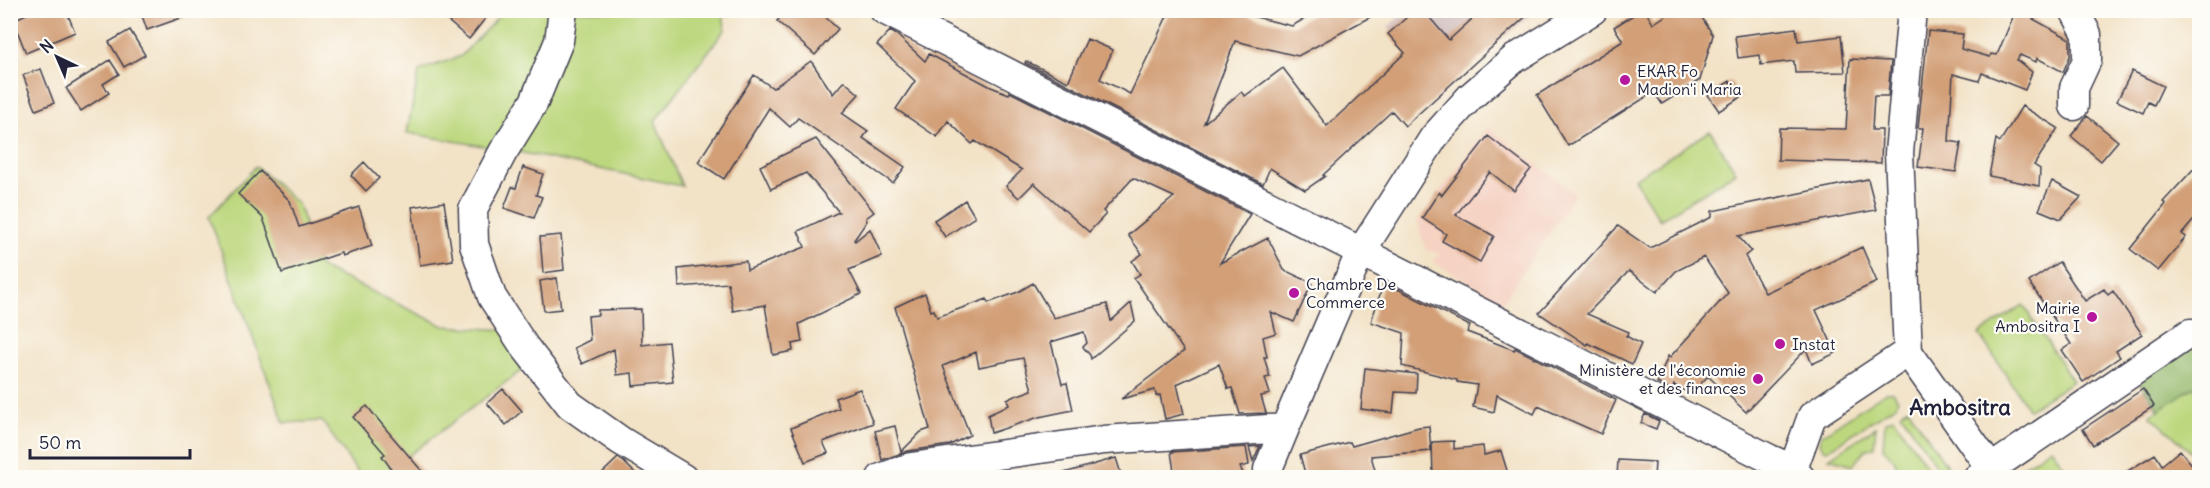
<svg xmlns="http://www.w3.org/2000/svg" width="2210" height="488" viewBox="0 0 2210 488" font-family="Delius,sans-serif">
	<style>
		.built { fill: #f5d2c2 }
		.industrial { fill: #d1bfbd }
		.green { fill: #bcd77d; stroke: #6f7c5c; stroke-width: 1.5 }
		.forest { fill: #95b86c; stroke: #5c6d54; stroke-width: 1.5 }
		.building { fill: #d29f77 }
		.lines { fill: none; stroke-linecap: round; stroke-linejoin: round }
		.minor-casing { stroke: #413f50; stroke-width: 31 }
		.minor { stroke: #fff; stroke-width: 28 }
		.poi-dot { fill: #b5179e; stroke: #fdfcf7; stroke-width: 2 }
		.labels { text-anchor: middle; stroke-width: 4.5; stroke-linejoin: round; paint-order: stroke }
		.poi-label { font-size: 16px; fill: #22223b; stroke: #fdfcf7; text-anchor: start }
		.district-label { font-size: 22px; font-weight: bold; fill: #22223b; stroke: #fdfcf7 }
	</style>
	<rect width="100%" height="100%" fill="#fdfcf7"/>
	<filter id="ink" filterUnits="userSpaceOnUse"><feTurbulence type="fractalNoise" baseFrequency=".0167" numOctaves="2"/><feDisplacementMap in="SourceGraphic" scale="12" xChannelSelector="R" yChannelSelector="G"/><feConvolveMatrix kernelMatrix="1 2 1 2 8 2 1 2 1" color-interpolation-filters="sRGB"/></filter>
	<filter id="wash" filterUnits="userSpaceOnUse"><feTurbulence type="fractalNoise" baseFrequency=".008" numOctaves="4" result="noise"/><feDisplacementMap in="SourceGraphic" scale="24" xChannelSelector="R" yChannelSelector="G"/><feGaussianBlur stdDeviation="1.35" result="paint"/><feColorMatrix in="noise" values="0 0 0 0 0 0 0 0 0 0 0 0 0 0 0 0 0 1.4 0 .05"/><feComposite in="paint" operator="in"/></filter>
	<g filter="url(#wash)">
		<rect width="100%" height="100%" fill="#f2e2c6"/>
		<path class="built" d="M1488,127L1575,194L1503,302L1433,262L1440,253L1426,250L1417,221Z"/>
		<path class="industrial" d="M1406,11H1536L1435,93L1388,27Z"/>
		<path class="green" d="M504,11H723L725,30L655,121L682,186L523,153L407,133L419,71L461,56Z
			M1710,131L1736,172L1660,220L1634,179Z
			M256,166L298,204L320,267L444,326L506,330L526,367L380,477H361L322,421L284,423L209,217Z
			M2023,305L2073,381L2029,410L1979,334Z
			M2194,386L2199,397V459L2150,415Z
			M1886,392H1892L1898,399L1896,405L1828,450L1823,449L1819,443L1822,435Z
			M1908,408L1951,472L1944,477L1901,413Z
			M1894,418L1934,477H1922L1898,472C1897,462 1891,454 1883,448L1885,422Z
			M1876,427L1874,447L1865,450L1853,465L1829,458Z
			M2051,448L2072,477H2008Z
			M1822,469L1850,474L1852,477H1828Z"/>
		<path class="forest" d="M2196,344L2199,345V397L2194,386L2159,410L2138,380Z"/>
		<g id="blocks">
			<path class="building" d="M36,10H66L75,32L26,53L13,20Z
				M140,10H194L195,13L147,30Z
				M435,10H492L469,39Z
				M787,10H818L838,29L815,55L777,21Z
				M1170,10H1227L1292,26L1320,10H1383L1298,56L1235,41L1204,123L1241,92L1245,96L1283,68L1327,126L1405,53L1388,34L1415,10H1423L1449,40L1482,10H1533L1405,126L1392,111L1323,175L1325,176L1305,190L1270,168L1263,184L1025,63L1026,61L1068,82L1087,39L1113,50L1100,79L1130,94Z
				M1641,10H1645L1653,24L1674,10L1701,16L1713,35L1700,80L1662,104L1654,92L1568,146L1537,95L1623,41L1614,27Z
				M2016,10H2036L2033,19L2070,39V56L2063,72L2037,58L2036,62L2020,55L2017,60L2032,72L2025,90L1982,73L1979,81L1953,74L1949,141L1961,143L1956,172L1918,167L1923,128H1918L1928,31L1963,34L1961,49L1990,57L1991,54L1997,55Z
				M1796,28L1798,41L1841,36L1845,72L1795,73L1794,61L1761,65L1760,55L1738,58L1735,36Z
				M130,30L145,55L124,67L109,42Z
				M890,31L897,35L925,61L929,54L991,87L1009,94L1010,92L1250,214L1220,263L1268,238L1284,270L1312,283L1294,322L1271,312L1276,333L1263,337L1267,357H1264L1270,377L1265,378L1270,394L1261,396L1266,413L1240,414L1232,388L1228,389L1219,364L1177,384L1184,414L1165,419L1160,395L1156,396L1155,390L1121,399L1184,351L1134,278L1140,274L1132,261L1142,254L1128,235L1174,197L1133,178L1103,211L1106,214L1089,232L1034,183L1019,198L1006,186L1022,170L975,141L972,144L948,121L937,137L896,109L915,81L877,45Z
				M1850,59L1891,61L1888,96H1874L1872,130H1882L1881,163L1778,160L1779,128L1846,129Z
				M110,60L119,74L103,84L109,93L81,111L66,88Z
				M811,61L833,94L844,81L859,94L842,113L868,131L863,138L905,167L893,183L798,118L790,127L769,108L724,179L698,162L754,75L773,88Z
				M41,69L54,103L36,110L23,75Z
				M2132,71L2163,86L2154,105L2148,102L2143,113L2117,101Z
				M1730,81L1741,97L1719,111L1708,95Z
				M2022,106L2058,128L2034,165L2040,169L2039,186L1989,176L1996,139L2000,142Z
				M2087,116L2118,141L2101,161L2071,136Z
				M1488,136L1531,169L1514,191L1490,172L1456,215L1494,236L1480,262L1442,241L1446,234L1422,218L1439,192L1442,195Z
				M816,139L874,212L866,218L867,221L854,240L855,241L870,229L882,256L849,270L861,294L799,324L802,342L792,344L793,351L773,355L765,305L733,311L728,283L679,287L678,269L746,261L747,270L805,247L798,231L839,212L806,173L771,189L760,166Z
				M364,162L379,178L366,191L351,175Z
				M2199,163V214L2182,234L2186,237L2158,271L2130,249L2166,204L2163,202Z
				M523,167L543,174L536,195L542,197L534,218L504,208L512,187L516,188Z
				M260,171L290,201L299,227L359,207L372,246L342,256L341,253L282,273L263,218L238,194Z
				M1868,179L1876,210L1738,236L1751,251L1745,256L1765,293L1862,247L1877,282L1816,310L1836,353L1812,364L1806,349L1746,412L1708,376L1691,394L1674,385L1672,391L1657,383L1668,356L1670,357L1728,293L1704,257L1676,271L1657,292L1629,271L1587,314L1629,332L1626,336L1641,344L1632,364L1588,343L1587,345L1539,313L1618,226L1650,248L1712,217V211Z
				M2052,181L2081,197L2061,219L2039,210Z
				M965,200L975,217L945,237L934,220Z
				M444,202L453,260L420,265L412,207Z
				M561,235L564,270L543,273L540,237Z
				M2059,262L2085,301L2104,289L2108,295L2113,291L2142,334L2116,351L2120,357L2083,382L2062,350L2071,344L2029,282Z
				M557,278L561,309L544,311L540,281Z
				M1384,282L1470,326L1467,332L1514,350L1515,348L1616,400L1601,434L1538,406L1534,414L1497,395L1494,412L1473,407L1477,385L1457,382V380L1402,366L1404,333L1371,322Z
				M1033,283L1054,318L1107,304L1111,321L1131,303L1135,321L1091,359L1090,355L1083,347L1087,343L1084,332L1051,342L1062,384L1067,383L1073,410L1039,417L991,433L988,415L1009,405L1007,399L1032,390L1023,358L979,367L976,352L943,366L970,435L950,445L908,451L882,460L875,431L895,426L901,452L921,432L930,429L895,307L925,293L931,311L934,310L937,317L987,299L988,303L1018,292Z
				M641,309L642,345L669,342L673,382L633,386L632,373L617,375L614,349L582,364L574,348L590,340L588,316L598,315V310Z
				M1365,368L1417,374L1416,393L1395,392L1393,413L1361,409Z
				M503,389L522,411L506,425L487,403Z
				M860,389L873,423L823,442L828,453L805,462L791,428L839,408L835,398Z
				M2143,389L2154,406L2093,445L2083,429Z
				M367,406L385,428L427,477H397L382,456L385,454L353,417Z
				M1645,414L1659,421L1656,429L1641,423Z
				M1429,426L1431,451L1371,456L1377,477H1306L1300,455L1350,442L1352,446L1419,427Z
				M1454,441V449L1483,446L1484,455L1501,451L1509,477H1433L1432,442Z
				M1260,446L1253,461L1249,447Z
				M1246,447L1249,465L1240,467L1245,477H1175L1171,452Z
				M2180,450L2199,473V477H2118L2155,454L2162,465Z
				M618,458L624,462L639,477H598Z
				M1116,458L1122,477H1065L1064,473Z
				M1618,460L1655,462L1654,477H1617Z"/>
		</g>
	</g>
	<g filter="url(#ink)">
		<use href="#blocks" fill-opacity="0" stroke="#413f50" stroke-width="1.5"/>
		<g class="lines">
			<g class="minor-casing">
				<path id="minor" d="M563,10L559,41L534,102L503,152L473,209L474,244L492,297L524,346L570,405L621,441L683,478
					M884,10L1770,459L1793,469L1801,478
					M1912,10L1899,153L1908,352L1991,469
					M2074,10L2087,34V60L2074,88V106
					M881,478L911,467L1104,440L1285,428
					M1269,478L1268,469L1285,428L1360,253L1434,137L1470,97L1514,59L1593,10
					M1784,478L1793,469L1812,416L1908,352
					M1977,478L2190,333L2200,334"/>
			</g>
			<use href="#minor" class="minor"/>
		</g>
	</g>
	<g class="poi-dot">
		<circle cx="1625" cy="80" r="6"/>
		<circle cx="1294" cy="293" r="6"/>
		<circle cx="2092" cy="317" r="6"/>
		<circle cx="1780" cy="344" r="6"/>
		<circle cx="1758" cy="379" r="6"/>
	</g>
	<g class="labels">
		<g class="poi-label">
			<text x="1637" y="77">EKAR Fo<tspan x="1637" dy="18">Madion'i Maria</tspan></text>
			<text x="1306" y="290">Chambre De<tspan x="1306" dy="18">Commerce</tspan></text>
			<text x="2080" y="314" text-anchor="end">Mairie<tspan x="2080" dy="18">Ambositra I</tspan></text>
			<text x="1792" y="350">Instat</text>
			<text x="1746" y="376" text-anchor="end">Ministère de l'économie<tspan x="1746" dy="18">et des finances</tspan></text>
		</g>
		<g class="district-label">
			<text x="1960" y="415">Ambositra</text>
		</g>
	</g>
	<rect width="2210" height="488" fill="none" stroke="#fdfcf7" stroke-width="36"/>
	<g transform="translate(57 57) rotate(316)" stroke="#fdfcf7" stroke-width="4.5" paint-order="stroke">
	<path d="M0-4.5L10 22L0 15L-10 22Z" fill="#22223b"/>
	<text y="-9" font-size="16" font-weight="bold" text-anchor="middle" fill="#22223b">N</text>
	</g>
	<path d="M30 449v9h160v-9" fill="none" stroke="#22223b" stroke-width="3"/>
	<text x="39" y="449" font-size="18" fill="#22223b" stroke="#fdfcf7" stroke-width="4.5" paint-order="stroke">50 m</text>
</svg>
